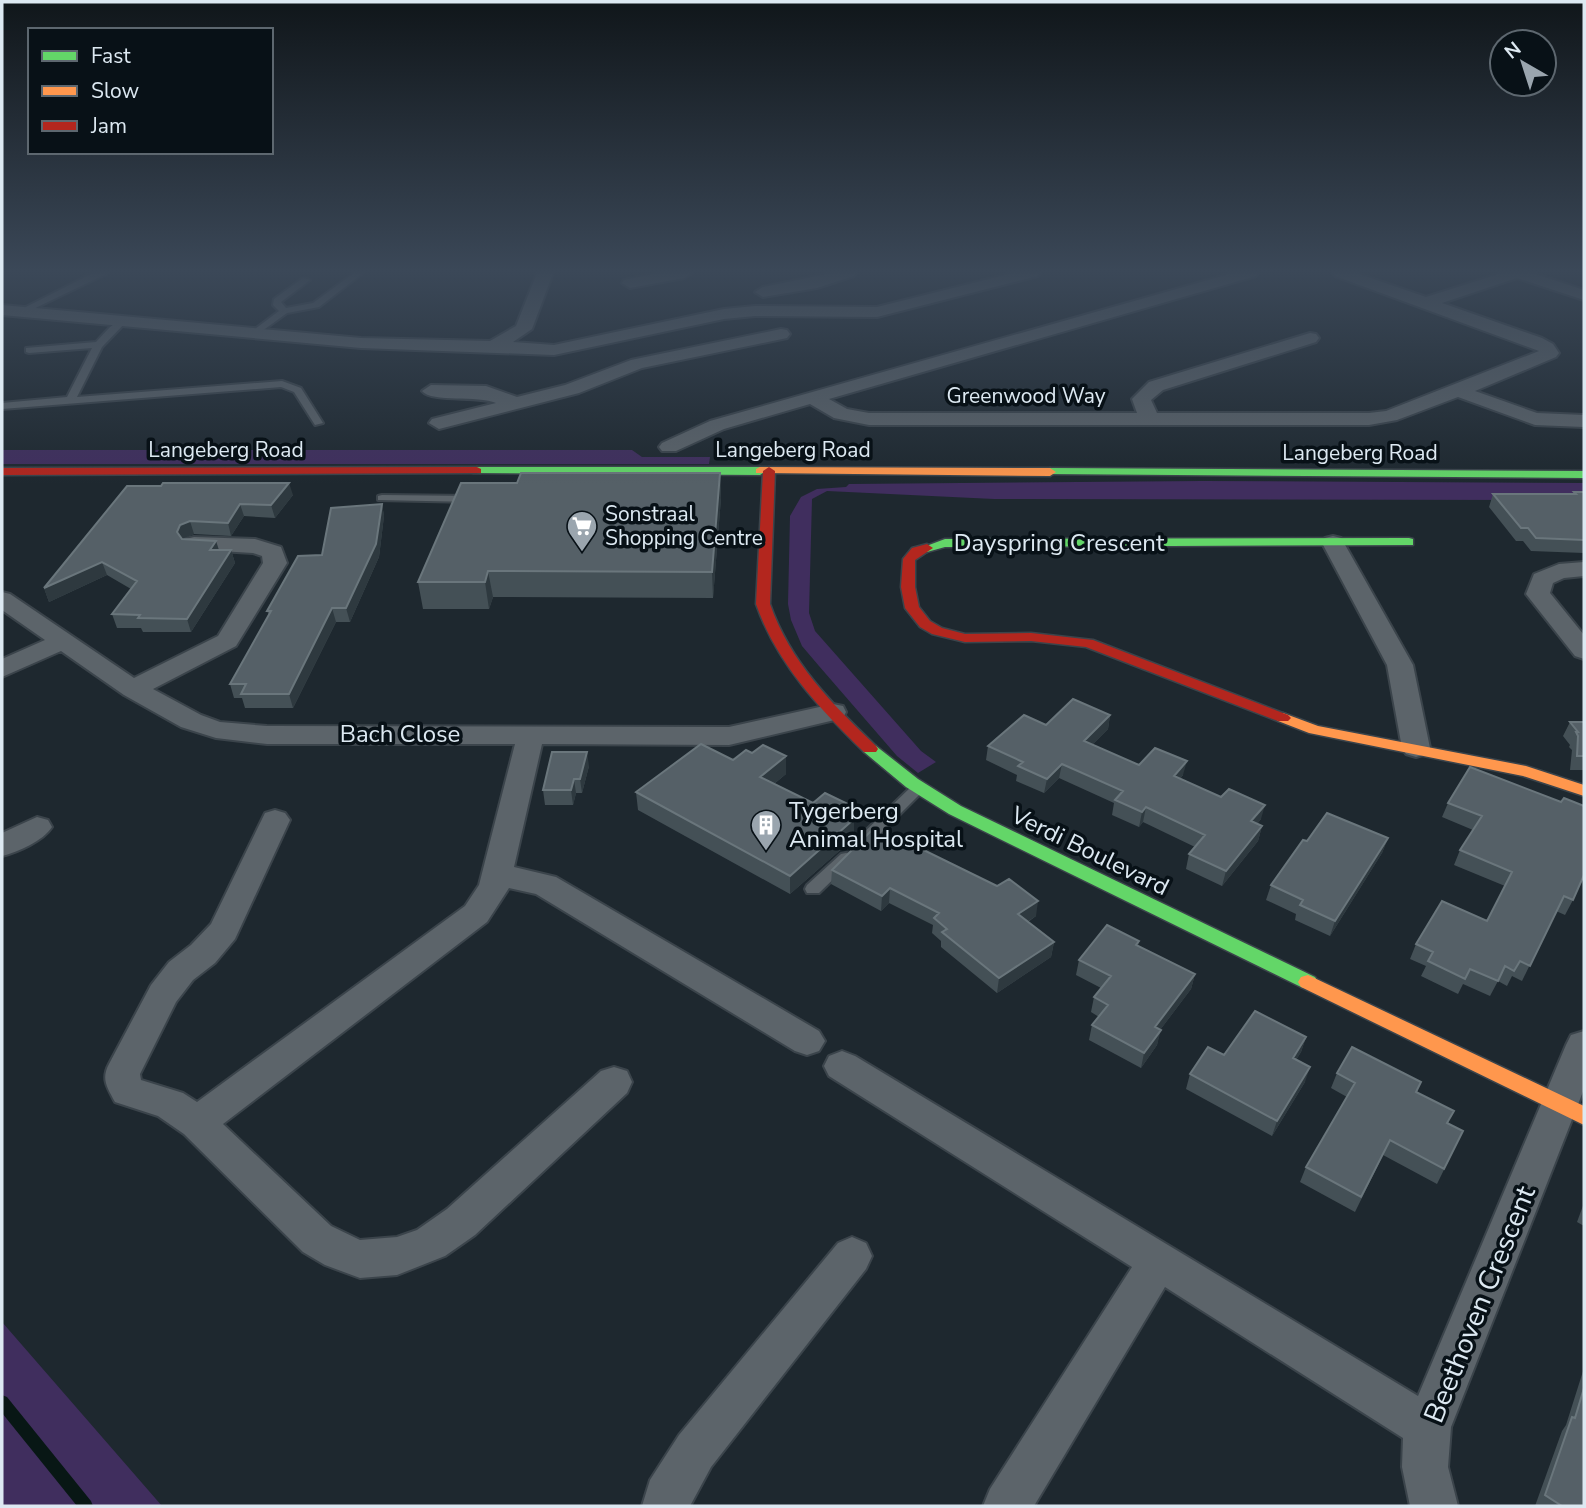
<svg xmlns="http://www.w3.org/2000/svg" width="1586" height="1508" viewBox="0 0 1586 1508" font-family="'Nunito Sans',sans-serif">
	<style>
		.green { fill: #402e5e }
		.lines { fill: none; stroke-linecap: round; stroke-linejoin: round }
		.stream { fill: #081715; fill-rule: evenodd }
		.lane-casing { stroke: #3b444b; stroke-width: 4 }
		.street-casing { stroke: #3b444b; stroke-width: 4 }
		.fast-casing { stroke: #3b444b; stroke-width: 3 }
		.slow-casing { stroke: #3b444b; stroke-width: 3 }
		.jam-casing { stroke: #3b444b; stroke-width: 3 }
		.lane { fill: #5c646a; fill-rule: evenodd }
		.street { fill: #5c646a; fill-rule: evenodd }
		.fast { fill: #63d668; fill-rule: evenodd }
		.slow { fill: #ff974d; fill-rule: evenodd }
		.jam { fill: #b3261e; fill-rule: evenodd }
		.wall { fill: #445056 }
		.shaded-wall { fill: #2e393f }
		.building { fill: #556067; stroke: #6a767c; stroke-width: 2 }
		.labels { text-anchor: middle; stroke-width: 7; stroke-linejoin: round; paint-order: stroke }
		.far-street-label { font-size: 21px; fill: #dde9f2; stroke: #081117 }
		.far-poi-label { font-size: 21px; fill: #dde9f2; stroke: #081117; text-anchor: start }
		.street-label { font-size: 24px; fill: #dde9f2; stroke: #081117 }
		.poi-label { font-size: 24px; fill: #dde9f2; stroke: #081117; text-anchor: start }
		.near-street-label { font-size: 28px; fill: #dde9f2; stroke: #081117 }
	</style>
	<rect width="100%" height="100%" fill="#1e282f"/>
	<path class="green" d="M2,450H632L642,457H710L709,464H2Z
		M1202,481L1584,483V500L994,499L827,491L812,499L809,613L815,631L921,751L936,762L918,773L897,756L819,666L802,646L791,620L788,604L790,516L801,497L817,489L846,487L849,484Z
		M2,1322L162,1506H2Z"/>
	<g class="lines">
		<path class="stream" d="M2,1395L7,1397L91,1501L93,1506H77L2,1413Z"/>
		<g class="lane-casing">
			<path id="lane" d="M93,273H108L25,313L18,311Z
				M354,273H363L319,307L287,313L258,334L251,332L279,311L273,305L274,299L303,278L310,280L281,302L286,308L313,303Z
				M123,318L127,321L102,347L77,397L282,381L301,388L323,423L315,425L294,392L281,387L2,409V403L67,397L92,348L29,353L26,352V348L96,342L110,327Z
				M382,495L473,496L478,499L473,502L378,500V496Z
				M917,784L922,786L924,789L922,792L866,848H856L853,844L856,840L912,786Z
				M846,853L851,854L854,858L851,862L819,893H807L805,889L807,885L841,854Z"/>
		</g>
		<g class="street-casing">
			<path id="street" d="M537,273H553L532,329L513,342L554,345L724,309L755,306L877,307L1013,273H1040L1038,276L877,317L755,316L724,319L554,355L361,348L2,315V305L361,338L490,341L516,326Z
				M659,273H692L684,278L630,288L622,283L624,280Z
				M832,273H856L854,276L817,288L763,297L755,292L763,287Z
				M1233,273H1258L1256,276L829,399L847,409L869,413H1137L1132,399L1149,382L1310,333L1316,334L1319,338L1316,342L1163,390L1151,400L1157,413H1369L1386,411L1539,351L1335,276L1333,273H1356L1426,297L1502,273H1532L1584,290V300L1517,278L1442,303L1542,338L1553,344L1559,353L1556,357L1475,391L1537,413L1584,415V427L1535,425L1458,397L1397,420L1369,425H869L834,418L810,404L724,429L676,451H662L659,447L662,443L710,421Z
				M781,329L787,330L790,334L787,338L642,368L579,393L439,429L429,423L432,419L496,403C478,395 432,403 422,391L431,385L486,386L517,397L565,385L631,360Z
				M1333,536L1341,538L1344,543L1413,665L1430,748L1426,754L1416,757L1406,754L1402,748L1387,665L1322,543L1325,538Z
				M194,537L255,539L281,547L287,563L236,646L153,689L201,715L220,722L267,726L729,727L833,704L843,706L846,712L843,718L729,745L542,744L514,867L556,877L819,1031L825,1041L819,1051L807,1055L795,1051L536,894L509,888L487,922L223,1124L331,1226L360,1240L397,1237L417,1230L447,1209L601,1071L614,1067L627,1071L632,1082L627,1093L475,1235L445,1256L397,1275L360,1278L325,1265L303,1252L184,1134L158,1116L115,1102C107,1087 101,1079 109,1064L151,985L169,962L191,945L211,924L265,813L275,810L285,813L290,820L235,939L215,963L193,980L176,1002L140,1074L141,1080L183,1093L197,1102L465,906L479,885L515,744H267L216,738L181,727L124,695L61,651L2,677V659L45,640L2,610V592L10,594L134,678L218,636L263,563L262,556L253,553L186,549L183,544L186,539Z
				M1584,562V576L1564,578L1553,583L1550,593L1584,635V659L1575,656L1526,594L1534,574L1559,564Z
				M37,817L48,820L52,827C43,841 18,852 2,856V833Z
				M1584,1031V1089L1451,1427L1448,1467L1458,1506H1410L1402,1467L1403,1438L1165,1287L1034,1506H983L990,1489L1132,1267L829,1076L824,1066L829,1056L842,1051L855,1056L1418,1396L1566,1045L1571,1035Z
				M852,1237L866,1243L872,1256L866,1269L711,1467L690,1506H642L650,1480L679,1435L838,1243Z"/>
		</g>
		<g class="fast-casing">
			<path id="fast" d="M477,467H760L766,471L760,475L473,473V469Z
				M1050,468L1584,471V478L1046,474V470Z
				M1409,538L1413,539V545L945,547L927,552L921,548L945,539Z
				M870,744L876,746L918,779L961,806L1315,977L1318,982L1315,987L1308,989L1301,987L949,814L906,787L864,752L862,749L864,746Z"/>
		</g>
		<g class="slow-casing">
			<path id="slow" d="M760,467L1050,468L1056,472L1050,476L756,473V469Z
				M1283,713L1318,726L1526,766L1584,785V796L1523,776L1309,733L1278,721L1275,718L1278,715Z
				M1308,975L1584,1106V1125L1301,987L1298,982L1301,977Z"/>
		</g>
		<g class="jam-casing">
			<path id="jam" d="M477,467L481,469V473L2,475V468Z
				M769,467L775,471L770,604C790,662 832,704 876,746L878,749L876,752H864C820,709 777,664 756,604L763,471Z
				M927,544L933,548L915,560V587L919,607L930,621L942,628L965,634L1031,633L1093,640L1288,715L1291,718L1288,721H1278L1086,647L1031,641L965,642L932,634L920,627L905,608L901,587L903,559L912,548Z"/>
		</g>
		<use href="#lane" class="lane"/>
		<use href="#street" class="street"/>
		<use href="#fast" class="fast"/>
		<use href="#slow" class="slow"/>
		<use href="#jam" class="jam"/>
	</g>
	<path class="wall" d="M720,473L721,498L713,598L493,597L489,609H423L418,582L517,483Z
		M127,486L293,495L275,518L244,516L231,536L194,534L184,538L183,539L216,541L219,550H231L235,563L191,632H143L141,628H117L112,614L131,589L107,575L49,602L44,588Z
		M1574,492H1584V553L1531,551L1523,541H1516L1489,507L1493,494H1573Z
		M382,504L384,516L379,557L350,622H336L293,708H245L242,698H234L230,684L269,615L267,611L322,555Z
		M1110,715L1108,729L1092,745L1139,765L1183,775L1180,779L1261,819L1257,824L1262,826L1258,841L1222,886L1186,869L1189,854L1195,847L1143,822L1139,827L1112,815L1114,803L1059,778L1044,793L1016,781L1017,775L986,760L988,746L1046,725Z
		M1570,722H1584V770H1570L1572,750L1569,747L1570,745L1563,736Z
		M752,753L786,756V774L774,784L813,803L852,818L854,838L790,894L638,810L636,792Z
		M589,766L582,793H576L573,805H545L543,790Z
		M1470,767L1573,900L1565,915L1556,911L1522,981L1512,976L1507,986L1498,981L1490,996L1463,984L1458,994L1421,976L1426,966L1410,959L1416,944L1487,921L1505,886L1454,865L1460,850L1473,830L1442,817L1448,803Z
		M1388,838L1382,853L1330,936L1295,920L1296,914L1266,900L1271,885L1307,841Z
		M832,870L1036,916L1028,922L1054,942L1051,957L997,993L941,947V941L932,933L933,925L889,903L881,911L831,884Z
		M1139,941L1138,946L1195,974L1191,989L1160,1030L1157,1045L1141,1068L1089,1040L1092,1025L1099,1017L1091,1012L1094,997L1101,988L1076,975L1079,960Z
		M1306,1037L1301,1052L1296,1060L1305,1082L1272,1136L1186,1089L1190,1074L1224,1055Z
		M1337,1073L1416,1092L1447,1123L1463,1131L1437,1184L1383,1155L1355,1212L1300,1182L1306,1167L1347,1097L1331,1088Z
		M1584,1203V1226L1577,1222Z
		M1584,1368V1506H1535L1562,1431L1566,1425Z"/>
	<path class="shaded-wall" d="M720,473L721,498L713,598L712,572Z
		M289,483L293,495L275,518L271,505Z
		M240,504L244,516L231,536L228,523Z
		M382,504L384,516L379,557L350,622L346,608Z
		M190,521L194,534L184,538L181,545L177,532L180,525Z
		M216,541L220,554L210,550Z
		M231,550L235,563L191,632L187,619Z
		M102,562L107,575L49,602L44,588Z
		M488,571L493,597L489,609L485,582Z
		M332,608L336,622L293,708L289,694Z
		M1110,715L1108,729L1082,755L1084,741Z
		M587,752L589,766L582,793L580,779Z
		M786,756V774L760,795V777Z
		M1187,761L1183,775L1170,790L1174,776Z
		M1062,764L1059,778L1044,793L1047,779Z
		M574,779L576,793L573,805L571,790Z
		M1265,805L1261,819L1247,836L1251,821Z
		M852,806V822L854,819V838L790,894V876L843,814Z
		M1146,807L1143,822L1139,827L1142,812Z
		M1262,826L1258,841L1222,886L1226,871Z
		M1388,838L1382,853L1330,936L1335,921Z
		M890,888L889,903L881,911L882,896Z
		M1038,901L1036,916L1016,929L1018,914Z
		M1054,942L1051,957L997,993L999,978Z
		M1195,974L1191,989L1151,1042L1155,1027Z
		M1161,1030L1157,1045L1141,1068L1144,1053Z
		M1306,1037L1301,1052L1288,1073L1293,1058Z
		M1310,1067L1305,1082L1272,1136L1277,1121Z"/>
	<path class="building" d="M521,473H720L712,572L488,571L485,582H418L461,483H517Z
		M163,483H289L271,505L240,504L228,523L190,521L180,525L177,532L182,539L216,541L210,550H231L187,619L138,618L140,615L112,614L137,581L102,562L44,588L127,486H161Z
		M1574,492H1584V540L1536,538L1528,528H1521L1493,494H1576Z
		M382,504L376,544L346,608H332L289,694H241L246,684H230L271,611H267L298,556L322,555L331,508Z
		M1073,699L1110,715L1084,741L1139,765L1155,748L1187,761L1174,776L1221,797L1229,789L1265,805L1251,821L1262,826L1226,871L1189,854L1205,835L1146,807L1142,812L1115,800L1123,791L1062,764L1047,779L1018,766L1023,762L988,746L1024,715L1046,725Z
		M1570,722H1584V756H1577L1578,736L1576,732H1578Z
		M701,744L733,760L746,750L752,753L763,745L786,756L760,777L813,803L825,793L852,806L843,814L854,819L790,876L636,792Z
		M552,752H587L580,779H574L571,790H543Z
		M1470,767L1561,802L1564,798L1584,806V875L1573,900L1564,896L1530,966L1520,961L1514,971L1505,966L1498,981L1470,969L1465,979L1428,961L1433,952L1416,944L1442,901L1487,921L1512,872L1460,850L1482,816L1448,803Z
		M1327,813L1388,838L1335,921L1300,905L1303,900L1271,885L1303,840L1307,841Z
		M871,831L886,839L891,834L997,886L1009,879L1038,901L1018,914L1054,942L999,978L942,932L947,929L934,918L939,913L890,888L882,896L832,870Z
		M1107,925L1139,941L1136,945L1195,974L1155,1027L1161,1030L1144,1053L1092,1025L1108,1005L1094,997L1111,976L1079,960Z
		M1255,1011L1306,1037L1293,1058L1310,1067L1277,1121L1190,1074L1208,1047L1224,1055Z
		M1352,1047L1421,1082L1416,1092L1454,1111L1447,1123L1463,1131L1444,1169L1390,1140L1361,1197L1306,1167L1355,1083L1337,1073Z
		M1584,1388V1506H1562L1545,1495L1572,1417L1575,1418Z"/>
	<linearGradient id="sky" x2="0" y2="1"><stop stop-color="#10161a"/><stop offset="0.56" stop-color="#3b4858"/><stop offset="1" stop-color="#3b4858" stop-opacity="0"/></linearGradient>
	<rect width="1586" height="484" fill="url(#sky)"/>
	<defs>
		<g id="supermarket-pin" transform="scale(1.575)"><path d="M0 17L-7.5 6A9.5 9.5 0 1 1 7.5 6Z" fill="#9aa5ae" stroke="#081117"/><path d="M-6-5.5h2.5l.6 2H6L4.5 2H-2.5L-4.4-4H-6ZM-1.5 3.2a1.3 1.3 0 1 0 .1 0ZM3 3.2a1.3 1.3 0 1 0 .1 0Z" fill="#fff"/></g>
		<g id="building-pin" transform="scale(1.575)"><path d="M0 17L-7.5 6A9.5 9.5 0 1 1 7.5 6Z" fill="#9aa5ae" stroke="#081117"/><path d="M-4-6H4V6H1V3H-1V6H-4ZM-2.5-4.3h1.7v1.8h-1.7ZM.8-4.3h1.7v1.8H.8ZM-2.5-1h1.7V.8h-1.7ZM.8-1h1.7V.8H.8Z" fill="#fff"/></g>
	</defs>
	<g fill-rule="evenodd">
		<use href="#supermarket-pin" x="582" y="526"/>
		<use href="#building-pin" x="766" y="825"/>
	</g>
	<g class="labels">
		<g class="far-street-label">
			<text x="1026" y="403">Greenwood Way</text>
			<text x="226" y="457">Langeberg Road</text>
			<text x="793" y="457">Langeberg Road</text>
			<text x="1360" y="460">Langeberg Road</text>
		</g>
		<g class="far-poi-label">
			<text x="605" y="521">Sonstraal<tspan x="605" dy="24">Shopping Centre</tspan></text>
		</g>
		<g class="street-label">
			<text x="1059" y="551">Dayspring Crescent</text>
			<text x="400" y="742">Bach Close</text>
			<text transform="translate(1090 851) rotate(26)" y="8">Verdi Boulevard</text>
		</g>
		<g class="poi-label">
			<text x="789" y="819">Tygerberg<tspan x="789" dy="28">Animal Hospital</tspan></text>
		</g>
		<g class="near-street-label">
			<text transform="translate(1479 1304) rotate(-68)" y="10">Beethoven Crescent</text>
		</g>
	</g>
	<rect width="1586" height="1508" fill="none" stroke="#dde9f2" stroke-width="7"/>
	<rect x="28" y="28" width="245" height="126" fill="#081117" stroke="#5d676f" stroke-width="2"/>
	<rect x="42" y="51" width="35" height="10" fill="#63d668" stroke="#5d676f" stroke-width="2"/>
	<text x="91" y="63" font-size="21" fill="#dde9f2">Fast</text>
	<rect x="42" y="86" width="35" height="10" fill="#ff974d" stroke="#5d676f" stroke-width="2"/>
	<text x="91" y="98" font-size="21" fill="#dde9f2">Slow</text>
	<rect x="42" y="121" width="35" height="10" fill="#b3261e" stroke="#5d676f" stroke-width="2"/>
	<text x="91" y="133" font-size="21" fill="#dde9f2">Jam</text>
	<g transform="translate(1523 63) rotate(321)"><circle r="33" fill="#081117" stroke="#5d676f" stroke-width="2"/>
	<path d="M0-5L12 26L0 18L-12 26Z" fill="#9aa5ae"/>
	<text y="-10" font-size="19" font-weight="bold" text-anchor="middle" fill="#dde9f2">N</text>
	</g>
</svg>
